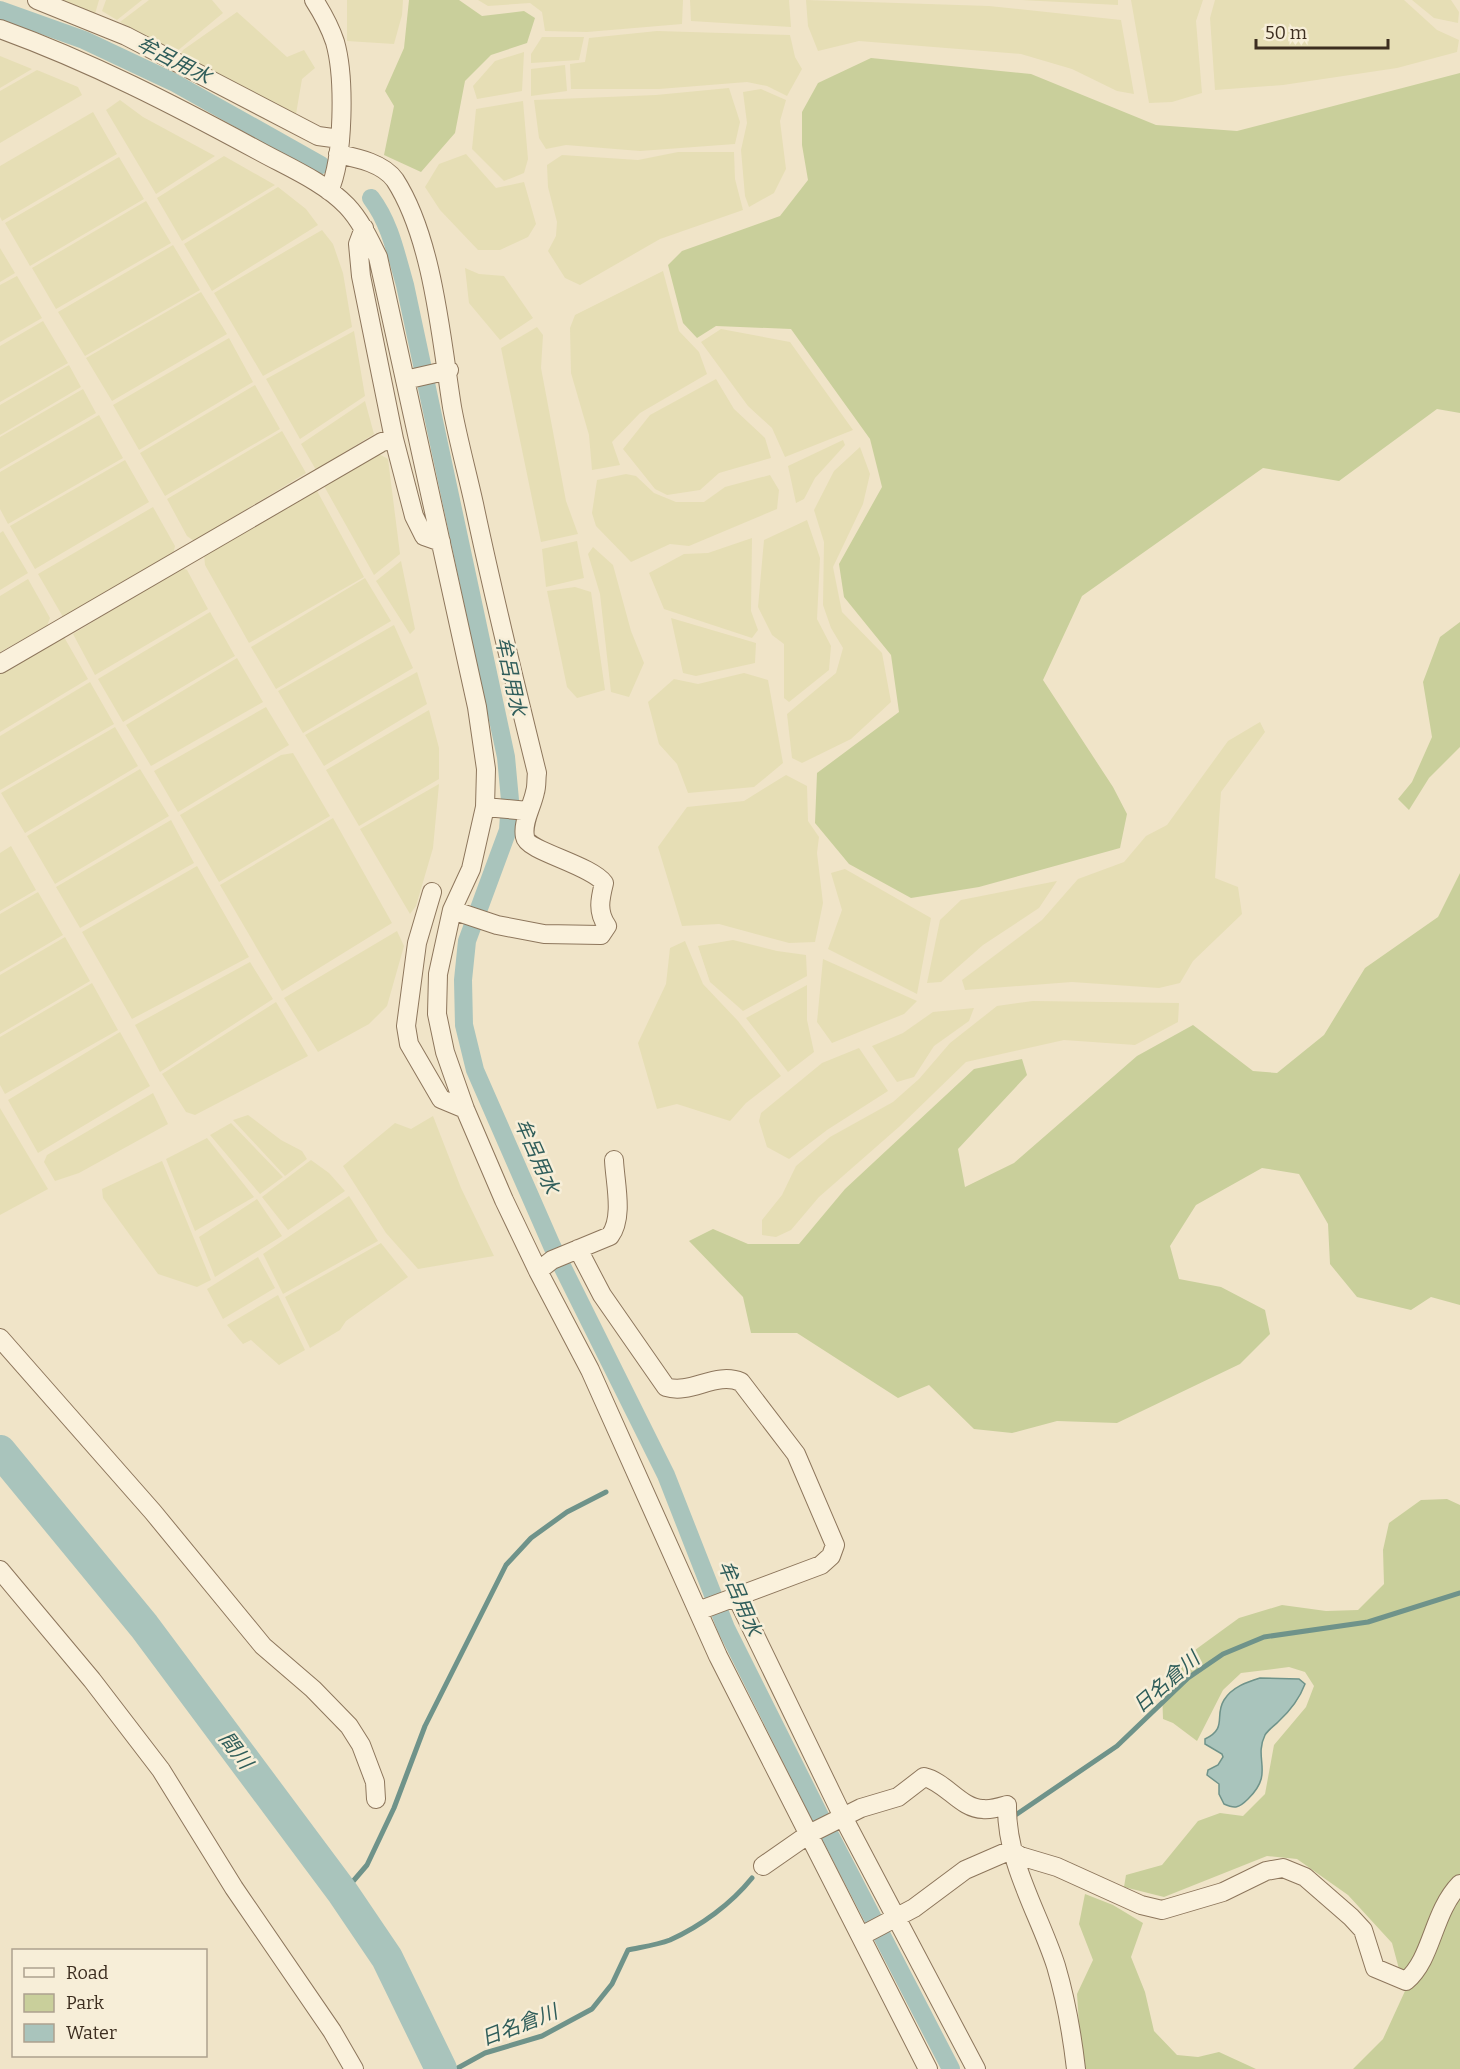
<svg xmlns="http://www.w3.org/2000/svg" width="1460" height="2069" viewBox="0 0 1460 2069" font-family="Bitter,'Noto Sans JP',serif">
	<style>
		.farmland { fill: #e6deb5 }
		.green { fill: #c9cf9b }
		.water { fill: #a9c4bc; stroke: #6f938a; stroke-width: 1.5 }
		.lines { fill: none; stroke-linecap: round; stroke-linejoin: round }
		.stream { stroke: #6f938a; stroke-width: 5 }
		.canal { stroke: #a9c4bc; stroke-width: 18 }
		.river { stroke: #a9c4bc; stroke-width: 32 }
		.minor-casing { stroke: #8d765c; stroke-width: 20 }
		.minor { stroke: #faf1dc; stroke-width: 18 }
		.labels { text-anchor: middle; stroke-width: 5; stroke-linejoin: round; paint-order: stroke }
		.water-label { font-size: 20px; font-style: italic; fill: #2f5d5a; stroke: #f7eed8 }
	</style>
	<rect width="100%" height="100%" fill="#f0e4c8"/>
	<path class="farmland" d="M60,0H99L95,14Z
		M106,0H142L117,20L102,11Z
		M149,0H212L223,13L176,52L120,22Z
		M347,0H403L402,15L394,44L347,41Z
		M478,0H683L682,24L587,32L545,31L542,12L530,3L488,6Z
		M690,0H789L791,27L691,21Z
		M806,0L989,6L1121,20L1134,94L1117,91L1072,69L1021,54L859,41L818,51L808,26Z
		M1021,0H1118V5Z
		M1131,0H1203L1196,21L1202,93L1172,102L1149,103Z
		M1215,0H1404L1437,30L1459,40L1457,52L1397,68L1283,85L1215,90L1210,18Z
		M1412,0H1451L1459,12L1458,23L1434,18Z
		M237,12L287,57L304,50L315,68L302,79L296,114L180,56L183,50Z
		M657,31L790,35L795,57L802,69L787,96L767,86L747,82L659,89H571L570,64L585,62L589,38Z
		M542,37H584L579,60L531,63V54Z
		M524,52L522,91L477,99L473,86L495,61Z
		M0,56L32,69L0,88Z
		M565,65L567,91L531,96V69Z
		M37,70L78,87L82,95L0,143V91Z
		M729,88L740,122L735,144L640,151L566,145L546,149L539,138L534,100L656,95Z
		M761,89L786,100L780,121L786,169L774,193L749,207L745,196L741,150L747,123L743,92Z
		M120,100L143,117L215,156L156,194L106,110Z
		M523,101L528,159L524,173L504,181L472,149L476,109Z
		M93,112L117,154L2,221L0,217V166Z
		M678,152H734L735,179L743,210L660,239L580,285L565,278L548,251L556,236L557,222L548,187L547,165L562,155L638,160Z
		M466,154L496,188L524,182L536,224L528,237L500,250H478L440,210L425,187L439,164Z
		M224,156L275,185L182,241L157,198Z
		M119,157L144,199L30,266L5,223Z
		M278,187L306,209L318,225L212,291L184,244Z
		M146,201L171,243L56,309L32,268Z
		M322,230L333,244L343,273L352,327L263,376L214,293Z
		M173,245L200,290L85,356L58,312Z
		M0,248L15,273L0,282Z
		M465,268L479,274L504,276L533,318L500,340L469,303Z
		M663,271L679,331L699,352L707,374L640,413L612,442L620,465L592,470L589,435L571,373L570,328L575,315Z
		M17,276L42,318L0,342V285Z
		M201,292L227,334L112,401L86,358Z
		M43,321L68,363L0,402V346Z
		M537,327L543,335L541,368L566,501L578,534L541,542L501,348Z
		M721,329L790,342L853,430L785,457L772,428L748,406L701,342Z
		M354,331L365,396L300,439L266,379Z
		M229,338L253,382L139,450L113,405Z
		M69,365L81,387L0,435V405Z
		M716,379L734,409L765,438L771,458L719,473L700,490L667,495L655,489L623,449L650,415Z
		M255,385L280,429L165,496L140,453Z
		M83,389L96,413L0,469V437Z
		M365,401L374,434L316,470L301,444Z
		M99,415L123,458L8,524L0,509V472Z
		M282,431L306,473L194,541L187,536L167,499Z
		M843,440L845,445L815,478L804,499L796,503L788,466Z
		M860,447L870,474L863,504L833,567L842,612L882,653L891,702L851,739L802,763L792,758L787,714L836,673L843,648L831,628L823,605L824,542L814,510L834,471Z
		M379,454L388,459L400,554L374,575L324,486Z
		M125,460L149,502L35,569L10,526Z
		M626,474L636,476L654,493L676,502H704L725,487L770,475L779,490L777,509L689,546L670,544L631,562L596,526L592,513L597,480Z
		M316,489L364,577L249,643L205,565L204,554Z
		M153,507L175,546L173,555L63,617L38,574Z
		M807,520L820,558L817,619L831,646L829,670L789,702L784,698V644L772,635L758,607L764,540Z
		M3,531L28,573L0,590V533Z
		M752,538L751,611L758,630L752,638L664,609L649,573L684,554L708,553Z
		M577,541L584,578L546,587L542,549Z
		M593,547L613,565L631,631L644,663L629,697L611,692L600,594L588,554Z
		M401,561L415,629L410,634L376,581Z
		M181,568L187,570L208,609L95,675L73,634Z
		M365,578L391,621L276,689L251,647Z
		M28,579L50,618L47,626L0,652V596Z
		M575,587L591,592L605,690L577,698L567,687L547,591Z
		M210,612L235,656L123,722L98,679Z
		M671,618L756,643L755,663L696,676L683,673Z
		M394,625L413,668L303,733L278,691Z
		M64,637L88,679L0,732V673Z
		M237,658L263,702L151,766L126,725Z
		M417,672L427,704L324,766L305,735Z
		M744,673L768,680L783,763L754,787L688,793L677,764L659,744L648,702L674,679L698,684Z
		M90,682L114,724L0,790V736Z
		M266,707L289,745L178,812L154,771Z
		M429,710L439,748V779L359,826L326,770Z
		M1260,722L1265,732L1221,792L1215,878L1238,887L1242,914L1193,961L1180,983L1159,988L1072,982L965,990L962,980L1042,920L1078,879L1124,862L1146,836L1167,825L1228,741Z
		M115,727L138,766L25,833L1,793Z
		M293,753L330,816L219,882L180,815L281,755Z
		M140,769L169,816L55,884L27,836Z
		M786,775L807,786L808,821L819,837L817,853L823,903L815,942L789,943L719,924L682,926L658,847L687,807L744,801Z
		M439,784L433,848L416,906L410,914L360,829Z
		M333,818L392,923L282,991L220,885Z
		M171,820L194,863L80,928L56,887Z
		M11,846L36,890L0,911V853Z
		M197,866L249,957L132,1019L82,932Z
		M845,869L931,918L917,994L828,949L842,910L831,873Z
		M1057,881L1039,908L983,945L941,982L927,983L940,920L961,900Z
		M38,892L63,935L0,972V914Z
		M397,931L404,946L387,1006L369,1024L318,1052L284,998Z
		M65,937L90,981L0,1034V975Z
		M733,940L777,951L806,955L807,976L743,1011L710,982L698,946Z
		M685,941L703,984L738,1021L781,1076L746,1103L730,1121L677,1104L657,1109L638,1043L666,984L670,948Z
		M823,959L917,1001L904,1014L832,1043L817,1022Z
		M250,962L273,999L160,1072L135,1025Z
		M92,983L118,1030L5,1094L0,1085V1037Z
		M807,985V1020L814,1052L788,1072L746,1018Z
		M1033,1001L1179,1003L1178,1022L1135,1045L1064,1040L966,1062L900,1126L819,1197L791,1230L776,1237L762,1235V1220L782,1195L796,1166L830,1137L893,1102L919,1079L950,1043L997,1006Z
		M276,1002L308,1056L195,1115L186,1112L162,1074Z
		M974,1008L969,1021L934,1046L914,1077L897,1082L872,1046L903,1033L933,1012Z
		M120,1032L150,1086L38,1153L8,1100Z
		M859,1048L888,1091L827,1130L789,1159L767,1147L759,1121L761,1113L822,1063Z
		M153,1093L168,1124L79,1173L55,1181L44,1162L47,1155Z
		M0,1108L48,1189L0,1215Z
		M248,1115L281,1140L302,1151L307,1159L285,1176L233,1120Z
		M433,1116L461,1188L494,1256L418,1269L386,1233L343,1166L395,1123L411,1129Z
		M231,1123L283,1177L260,1194L210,1135Z
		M207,1138L254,1197L195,1231L166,1159Z
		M311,1160L329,1173L345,1191L288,1230L262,1197Z
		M162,1161L211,1280L197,1287L158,1274L103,1198L102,1189Z
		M349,1196L378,1241L283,1294L263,1254Z
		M257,1199L282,1236L215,1277L199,1237Z
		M381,1243L408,1277L346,1321L340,1330L310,1348L285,1297Z
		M258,1257L275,1288L223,1319L207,1289Z
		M278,1295L305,1350L279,1365L251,1340L243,1344L227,1325Z"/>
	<path class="green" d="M409,0H459L482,16L524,11L535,18L527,43L491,55L465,81L455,133L421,172L384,155L394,106L385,91L404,48Z
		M871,58L1031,74L1156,125L1237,131L1460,73V413L1437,409L1339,481L1263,468L1082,596L1043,680L1113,787L1127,814L1120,848L979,887L911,898L849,864L815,823L817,773L899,712L891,655L844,597L839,564L882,487L870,439L791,329L716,326L697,338L683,323L668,265L682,251L780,216L808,180L802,145V112L818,83Z
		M1460,622V747L1429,778L1409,810L1398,799L1412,782L1432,737L1423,682L1440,637Z
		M1460,873V1305L1431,1297L1411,1310L1357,1297L1330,1264L1328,1224L1299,1174L1262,1168L1196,1205L1170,1246L1179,1279L1221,1287L1265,1310L1270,1334L1240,1364L1117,1423L1057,1421L1012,1433L974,1429L929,1385L898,1398L797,1333H751L743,1297L689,1241L713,1229L748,1244H799L845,1189L974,1069L1022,1059L1027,1075L958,1149L965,1187L1014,1163L1137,1056L1193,1025L1253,1071L1277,1073L1324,1035L1365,968L1438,917Z
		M1447,1499L1460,1505V2069H1353L1383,2039L1405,1991L1392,1943L1348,1895L1297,1859L1267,1856L1164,1897L1124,1887L1126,1875L1162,1865L1198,1821L1220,1813L1243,1816L1265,1794L1274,1745L1306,1707L1314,1686L1305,1672L1289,1667L1241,1673L1223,1690L1197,1741L1173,1723L1163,1719L1162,1690L1195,1650L1239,1618L1282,1605L1326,1611L1358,1610L1384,1584L1383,1550L1389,1523L1421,1500Z
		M1085,1894L1113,1905L1143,1923L1131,1957L1145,1992L1154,2031L1177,2055L1198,2057L1219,2052L1256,2069H1082L1077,1994L1093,1960L1079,1924Z"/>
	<path class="water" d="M1260,1678L1299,1679L1305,1684C1299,1700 1290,1711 1278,1722C1274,1726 1268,1730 1265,1735C1253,1760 1275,1773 1248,1799C1239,1808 1235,1809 1224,1804L1219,1794V1784L1207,1775L1208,1770L1218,1765L1223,1757L1222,1754L1205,1744V1739C1228,1728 1214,1716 1224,1700C1232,1687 1247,1682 1260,1678Z"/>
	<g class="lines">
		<path class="stream" d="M1017,1814L1117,1746L1188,1678L1223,1654L1264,1637L1368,1622L1460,1593
			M343,1893L367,1865L394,1808L425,1726L506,1565L531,1538L567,1512L606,1492
			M456,2069L485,2053L542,2036L592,2009L612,1984L628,1950C642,1947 657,1945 670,1940C701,1926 731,1904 752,1878"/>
		<path class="canal" d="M0,10L84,40L173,82L321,165
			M371,198C390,223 396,254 405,285L506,757L510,800L508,830L467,941L463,980L464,1025L475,1070L552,1246L666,1475L726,1628L818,1812L951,2069"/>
		<path class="river" d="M0,1451L144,1626L343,1893L387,1958L441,2069"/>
		<g class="minor-casing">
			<path id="minor" d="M37,0L126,36L318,136L340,139
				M314,0C323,14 330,27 335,42C345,77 344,158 329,191
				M0,29C91,62 174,105 259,151C288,167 324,182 347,206C361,221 369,239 378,257L477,707L486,769L485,807L471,869L452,910L438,974L437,1014L445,1052L465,1109L504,1200L538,1271L590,1370L718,1656L928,2069
				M338,154C357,158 383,163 395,180C433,239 441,338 452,407C458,440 467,472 474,504C493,594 515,684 537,773C536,779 537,786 535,792C532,807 522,822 525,837C527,851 591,865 604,883C600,899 597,912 607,926L601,935L544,934L497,925L452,910
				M364,228L358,244L361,276L394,439L414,516L424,536L441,542
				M405,380L449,370
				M0,664L382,442L394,439
				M485,807L528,811
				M432,892L417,943L406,1026L409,1044L441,1099L465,1109
				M578,1249L602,1295L666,1387C691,1395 716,1371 741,1382L796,1454L835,1545L831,1556L821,1565L698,1611
				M538,1271L552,1260L610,1236C624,1217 615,1183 614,1160
				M0,1338L153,1512L263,1646L313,1689L349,1726L361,1745L375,1782L376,1799
				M0,1570L92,1680L161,1770L234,1888L332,2031L354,2069
				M736,1596L843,1817L976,2069
				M763,1866L809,1834L861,1808L898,1797L924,1777C946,1782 961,1809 983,1809C991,1810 1000,1807 1007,1805C1006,1863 1039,1913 1056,1966C1066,2000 1072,2034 1076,2069
				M861,1936L914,1908L965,1870L1011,1850L1020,1856L1057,1867L1141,1905L1162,1910L1223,1892L1266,1871L1283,1868L1305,1877L1351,1917L1363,1930L1375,1968L1406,1981C1433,1958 1432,1913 1460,1884"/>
		</g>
		<use href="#minor" class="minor"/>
	</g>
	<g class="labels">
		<g class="water-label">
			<text transform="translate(174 60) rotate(27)" y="7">牟呂用水</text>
			<text transform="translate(511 676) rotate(78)" y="7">牟呂用水</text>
			<text transform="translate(537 1156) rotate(66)" y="7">牟呂用水</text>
			<text transform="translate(740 1598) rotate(67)" y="7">牟呂用水</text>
			<text transform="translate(1166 1682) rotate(-41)" y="7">日名倉川</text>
			<text transform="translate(236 1750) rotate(53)" y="7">間川</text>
			<text transform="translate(519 2025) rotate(-21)" y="7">日名倉川</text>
		</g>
	</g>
	<rect x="12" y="1949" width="195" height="108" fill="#f7eed8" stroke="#ada18e" stroke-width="1.5"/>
	<rect x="24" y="1968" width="30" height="9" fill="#faf1dc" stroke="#ada18e" stroke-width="1.5"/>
	<text x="66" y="1979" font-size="18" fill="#3d2e20">Road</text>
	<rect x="24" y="1994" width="30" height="18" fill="#c9cf9b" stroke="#ada18e" stroke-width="1.5"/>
	<text x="66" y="2009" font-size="18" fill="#3d2e20">Park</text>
	<rect x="24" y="2024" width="30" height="18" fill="#a9c4bc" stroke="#ada18e" stroke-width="1.5"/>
	<text x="66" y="2039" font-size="18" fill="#3d2e20">Water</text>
	<path d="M1256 39v9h132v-9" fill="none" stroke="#3d2e20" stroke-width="3"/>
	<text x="1265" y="39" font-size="18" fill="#3d2e20" stroke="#f7eed8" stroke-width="4.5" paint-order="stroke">50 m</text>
</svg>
